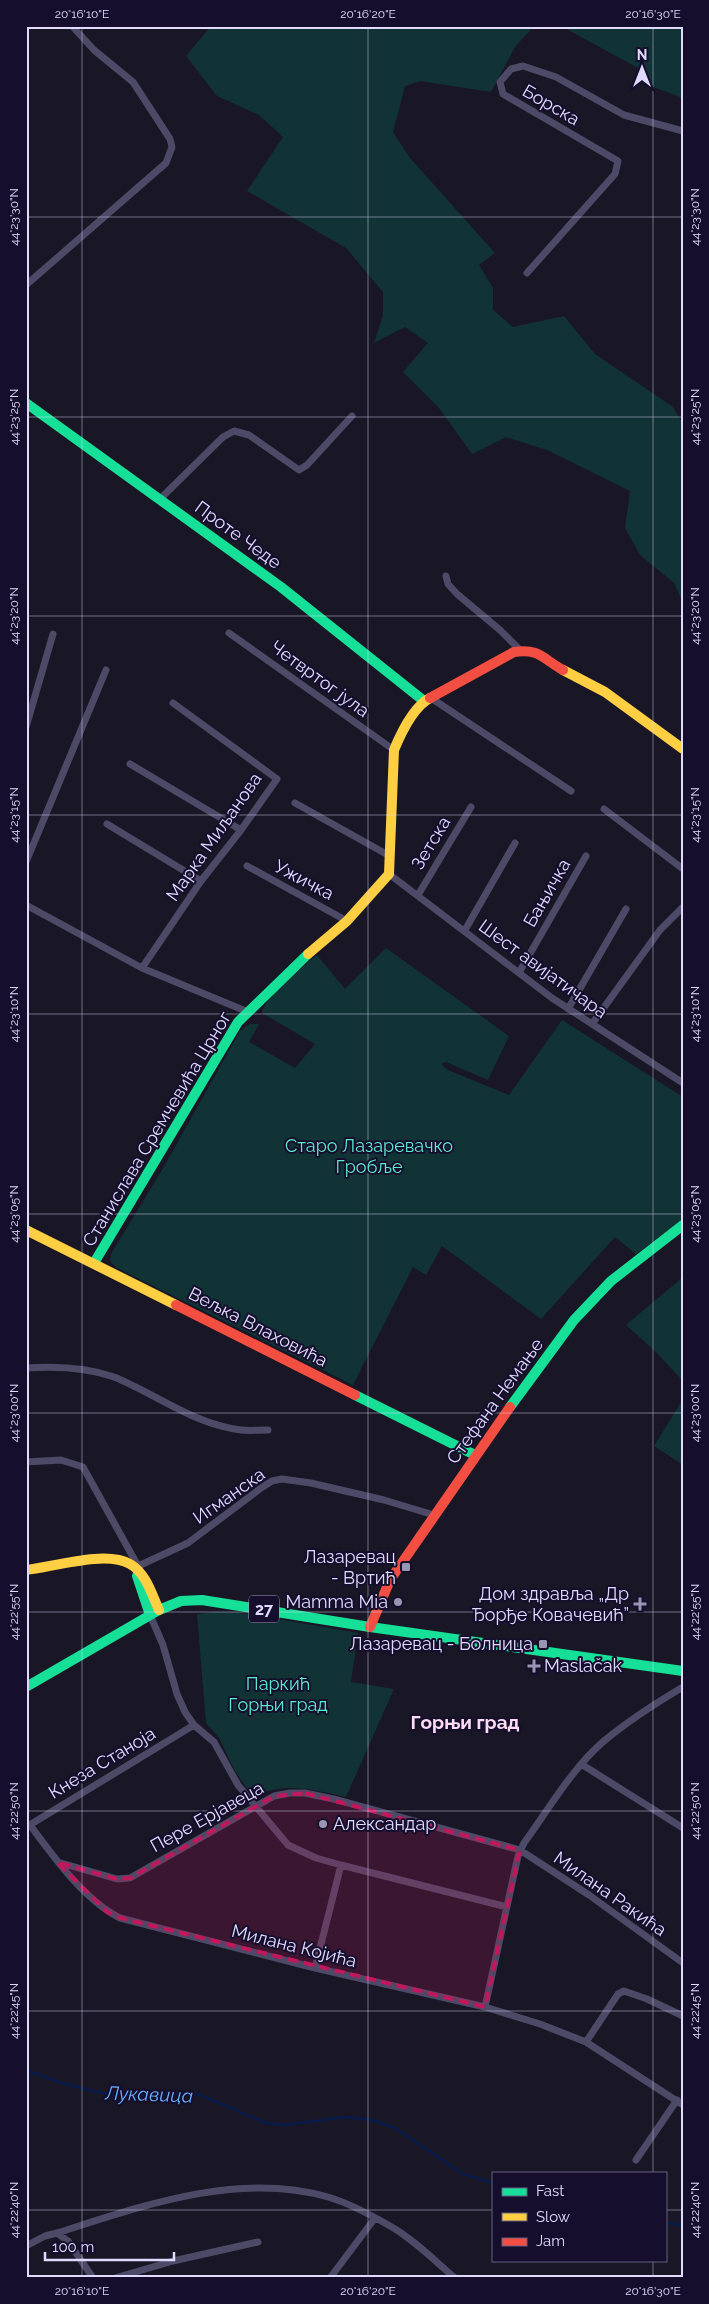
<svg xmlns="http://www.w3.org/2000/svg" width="709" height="2304" viewBox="0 0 709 2304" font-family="Raleway,sans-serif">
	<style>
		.green { fill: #123335 }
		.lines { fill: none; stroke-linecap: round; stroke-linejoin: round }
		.stream { stroke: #071b4b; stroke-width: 2.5 }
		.street { stroke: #4c4a67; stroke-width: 7 }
		.fast { stroke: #16e098; stroke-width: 10 }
		.slow { stroke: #ffcf43; stroke-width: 10 }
		.jam { stroke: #f24e42; stroke-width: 10 }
		.marked { fill: #c2185b; fill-opacity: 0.2; stroke: #c2185b; stroke-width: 4; stroke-dasharray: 10 6; stroke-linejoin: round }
		.ticks { fill: none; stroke: #e0daff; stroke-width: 1; stroke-opacity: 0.45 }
		.poi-dot { fill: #9a95b3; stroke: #150f2d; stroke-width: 2 }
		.labels { text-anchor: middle; stroke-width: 4; stroke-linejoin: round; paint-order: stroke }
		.shield { fill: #150f2d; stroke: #a39dc0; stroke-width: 1 }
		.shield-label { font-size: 16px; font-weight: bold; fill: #e0daff }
		.street-label { font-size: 18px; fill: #e0daff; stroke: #150f2d }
		.park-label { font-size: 18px; fill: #59eccf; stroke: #150f2d }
		.poi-label { font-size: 18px; fill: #e0daff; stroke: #150f2d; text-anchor: end }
		.neighbourhood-label { font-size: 19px; font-weight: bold; fill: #ffdcf1; stroke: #150f2d }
		.water-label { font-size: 19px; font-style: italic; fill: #68b1ff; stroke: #150f2d }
		.neatline { fill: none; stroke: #e0daff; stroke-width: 2 }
		.ticks-label { font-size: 12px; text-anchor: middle; fill: #e0daff }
	</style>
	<rect width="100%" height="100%" fill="#191626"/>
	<path class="green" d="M211,26H534L515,47L491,92L420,81L405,86L393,132L410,158L495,253L479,265L493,288V310L513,327L564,316L595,354L673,407L683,424V603L674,583L640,555L625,528L630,491L547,450L506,437L472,454L439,408L403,372L428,343L405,327L374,343L383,315V292L346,248L247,191L283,137L259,115L217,96L186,56Z
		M561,26H683V98L653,87L638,68Z
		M386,948L509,1036L488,1080L446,1062L441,1064L448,1070L509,1095L562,1020L683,1097V1219L636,1254L615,1237L541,1319L442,1246L426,1275L413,1267L353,1385L117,1268L110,1261L111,1254L165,1165L240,1031L250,1024H259L249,1042L295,1068L315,1044L262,1013C262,1000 305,965 317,955L345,989Z
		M683,1277V1381L656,1352L626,1325Z
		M683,1399V1465L654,1446Z
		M215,1612H236L358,1633L351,1682L394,1689L346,1797C313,1790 285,1781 253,1797L235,1771L219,1738L206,1723L197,1614Z"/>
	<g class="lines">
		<path class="stream" d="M26,2070L59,2082L92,2091L125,2096L198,2094L266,2123L285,2125L345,2117L372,2120L395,2128L463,2174L493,2183
			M665,2223L683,2225"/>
		<path class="street" d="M527,273L615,174L618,161L503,94L500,82L511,69L523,66L556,77L624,115L683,131
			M26,285L166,163L172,147L170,139L133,82L94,50L72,26
			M160,499L223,437L234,431L249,435L299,470L307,465L352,416
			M446,576L448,584L457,594L500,630L520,650
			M229,633L394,750
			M431,698L571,791
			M26,727L53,634
			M130,764L241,830
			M295,803L388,855
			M604,809L683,869
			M107,824L201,881
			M26,862L106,670
			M247,866L347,921
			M389,874L552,998L683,1083
			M418,895L471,807
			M26,905L142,968L248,1012
			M465,930L515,843
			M142,968L201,881L241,830L277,779L173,703
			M520,971L586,856
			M568,1009L626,909
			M592,1024L660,930L683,907
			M26,1368C55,1366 86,1367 114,1377C156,1394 195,1425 241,1430C250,1431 259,1430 268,1430
			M26,1462L61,1460L83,1467L138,1566
			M134,1568L188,1543L261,1488L272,1481L282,1479L311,1483L384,1500L434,1515
			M150,1615L163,1645L177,1694L185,1712L194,1725L214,1742L238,1785L288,1845L316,1858L341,1865L507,1907
			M581,1764L683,1828
			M30,1825C54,1857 84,1900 120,1918L315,1968L485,2007L540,2024L586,2042L683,2105
			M28,1826L194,1725
			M61,1863L117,1879L130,1878L274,1796L290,1793H305L338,1800L520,1850L589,1895L683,1963
			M315,1968L341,1865
			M485,2007L518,1856L524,1843C548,1810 573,1767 604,1741C628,1721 656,1703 683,1687
			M586,2042L618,1994L624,1991L647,1999L683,2016
			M636,2160L677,2100
			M57,2233C142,2206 238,2171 328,2197C349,2203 371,2215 390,2226C412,2238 435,2261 455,2278
			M26,2246L45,2236L57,2233L68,2241L93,2278
			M115,2278L173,2261L258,2242
			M330,2278L375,2218"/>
		<path class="fast" d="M26,403L281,587L424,701
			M94,1263L238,1022L308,954
			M355,1395L475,1455
			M510,1407L574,1320L611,1281L683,1225
			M137,1576L150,1615
			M26,1687L159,1610L181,1601L202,1600L370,1627L683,1671"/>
		<path class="slow" d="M563,670L605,692L683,749
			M308,954L347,921L389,874L394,750C401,733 413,707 430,698
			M26,1230L176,1305
			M26,1570C53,1567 106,1550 130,1564C146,1573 152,1595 159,1610"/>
		<path class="jam" d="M430,698L514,652C539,648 543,659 563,670
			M176,1305L355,1395
			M370,1627L390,1580L510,1407"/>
	</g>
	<path class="marked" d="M305,1793L520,1850L485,2007L120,1918L107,1912L57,1862L117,1879L130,1878L274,1796Z"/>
	<path class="ticks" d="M82,26V2278M368,26V2278M653,26V2173M26,217H683M26,417H683M26,616H683M26,815H683M26,1014H683M26,1214H683M26,1413H683M26,1612H683M26,1811H683M26,2011H683M26,2210H493M665,2210H683M653,2260V2278"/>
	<g class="poi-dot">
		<rect x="401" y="1562" width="10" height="10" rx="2.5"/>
		<circle cx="398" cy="1602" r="5"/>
		<path d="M637.5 1596.5h5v5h5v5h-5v5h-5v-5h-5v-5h5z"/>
		<rect x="538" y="1639" width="10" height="10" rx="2.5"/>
		<path d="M531.5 1658.5h5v5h5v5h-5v5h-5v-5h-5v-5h5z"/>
		<circle cx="323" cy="1824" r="5"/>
	</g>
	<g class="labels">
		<rect class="shield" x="249" y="1595.5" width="30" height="27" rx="4"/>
		<g class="shield-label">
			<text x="264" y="1615">27</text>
		</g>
		<g class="street-label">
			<text transform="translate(551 105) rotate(30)" y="6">Борска</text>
			<text transform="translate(238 535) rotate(36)" y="6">Проте Чеде</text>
			<text transform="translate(320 679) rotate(36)" y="6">Четвртог јула</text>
			<text transform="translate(214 837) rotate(-55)" y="6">Марка Миљанова</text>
			<text transform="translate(431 843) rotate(-59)" y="6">Зетска</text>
			<text transform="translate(304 880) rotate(28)" y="6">Ужичка</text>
			<text transform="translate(547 893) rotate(-60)" y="6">Бањичка</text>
			<text transform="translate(543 969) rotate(36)" y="6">Шест авијатичара</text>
			<text transform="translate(157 1129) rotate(-59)" y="6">Станислава Сремчевића Црног</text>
			<text transform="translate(258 1327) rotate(27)" y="6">Вељка Влаховића</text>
			<text transform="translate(495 1401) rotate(-54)" y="6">Стефана Немање</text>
			<text transform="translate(229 1496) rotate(-35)" y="6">Игманска</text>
			<text transform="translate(102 1763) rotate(-31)" y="6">Кнеза Станоја</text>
			<text transform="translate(207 1817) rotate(-29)" y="6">Пере Ерјавеца</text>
			<text transform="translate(610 1894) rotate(35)" y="6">Милана Ракића</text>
			<text transform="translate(294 1946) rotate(14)" y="6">Милана Којића</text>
		</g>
		<g class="park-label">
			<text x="369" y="1152">Старо Лазаревачко<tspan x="369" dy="21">Гробље</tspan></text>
			<text x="278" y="1690">Паркић<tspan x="278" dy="21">Горњи град</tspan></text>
		</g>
		<g class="poi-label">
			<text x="396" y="1563">Лазаревац<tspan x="396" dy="21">- Вртић</tspan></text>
			<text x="629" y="1600">Дом здравља „Др<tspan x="629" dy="21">Ђорђе Ковачевић”</tspan></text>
			<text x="388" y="1608">Mamma Mia</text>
			<text x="533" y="1650">Лазаревац - Болница</text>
			<text x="544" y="1672" text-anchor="start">Maslačak</text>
			<text x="333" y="1830" text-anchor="start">Александар</text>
		</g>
		<g class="neighbourhood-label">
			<text x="465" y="1729">Горњи град</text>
		</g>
		<g class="water-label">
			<text transform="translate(149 2094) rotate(2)" y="7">Лукавица</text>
		</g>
	</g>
	<rect width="709" height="2304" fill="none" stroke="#150f2d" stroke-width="55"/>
	<rect x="492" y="2172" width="175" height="90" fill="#150f2d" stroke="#666081"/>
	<rect x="502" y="2188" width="25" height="8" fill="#16e098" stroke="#666081"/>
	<text x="536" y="2196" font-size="15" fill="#e0daff">Fast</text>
	<rect x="502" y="2213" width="25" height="8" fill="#ffcf43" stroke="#666081"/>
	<text x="536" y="2222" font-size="15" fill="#e0daff">Slow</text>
	<rect x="502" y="2238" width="25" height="8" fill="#f24e42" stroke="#666081"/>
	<text x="536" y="2246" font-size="15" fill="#e0daff">Jam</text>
	<g transform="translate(642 68)" stroke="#150f2d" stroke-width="4" paint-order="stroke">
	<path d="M0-4L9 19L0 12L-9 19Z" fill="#e0daff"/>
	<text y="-8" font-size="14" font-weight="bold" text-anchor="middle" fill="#e0daff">N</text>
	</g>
	<path d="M45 2252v8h129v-8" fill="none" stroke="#e0daff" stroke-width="2.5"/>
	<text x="52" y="2252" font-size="15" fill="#e0daff" stroke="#150f2d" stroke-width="4" paint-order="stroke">100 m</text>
	<rect x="28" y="28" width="654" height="2248" class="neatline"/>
	<g class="ticks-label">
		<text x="82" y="18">20°16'10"E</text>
		<text x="368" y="18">20°16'20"E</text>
		<text x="653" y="18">20°16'30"E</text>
		<text transform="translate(14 217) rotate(-90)" y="4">44°23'30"N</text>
		<text transform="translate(695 217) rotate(-90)" y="4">44°23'30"N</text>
		<text transform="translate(14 417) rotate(-90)" y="4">44°23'25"N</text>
		<text transform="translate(695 417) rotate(-90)" y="4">44°23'25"N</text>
		<text transform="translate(14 616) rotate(-90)" y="4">44°23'20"N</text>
		<text transform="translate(695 616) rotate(-90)" y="4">44°23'20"N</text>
		<text transform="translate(14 815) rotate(-90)" y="4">44°23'15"N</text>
		<text transform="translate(695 815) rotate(-90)" y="4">44°23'15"N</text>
		<text transform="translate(14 1014) rotate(-90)" y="4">44°23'10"N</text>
		<text transform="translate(695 1014) rotate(-90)" y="4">44°23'10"N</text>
		<text transform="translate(14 1214) rotate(-90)" y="4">44°23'05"N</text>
		<text transform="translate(695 1214) rotate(-90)" y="4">44°23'05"N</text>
		<text transform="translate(14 1413) rotate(-90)" y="4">44°23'00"N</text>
		<text transform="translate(695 1413) rotate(-90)" y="4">44°23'00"N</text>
		<text transform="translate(14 1612) rotate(-90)" y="4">44°22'55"N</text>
		<text transform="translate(695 1612) rotate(-90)" y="4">44°22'55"N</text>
		<text transform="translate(14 1811) rotate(-90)" y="4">44°22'50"N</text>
		<text transform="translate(695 1811) rotate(-90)" y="4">44°22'50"N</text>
		<text transform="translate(14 2011) rotate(-90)" y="4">44°22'45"N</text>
		<text transform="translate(695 2011) rotate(-90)" y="4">44°22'45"N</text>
		<text transform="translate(14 2210) rotate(-90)" y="4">44°22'40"N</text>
		<text transform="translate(695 2210) rotate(-90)" y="4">44°22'40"N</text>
		<text x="82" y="2295">20°16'10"E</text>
		<text x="368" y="2295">20°16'20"E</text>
		<text x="653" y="2295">20°16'30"E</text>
	</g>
</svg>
